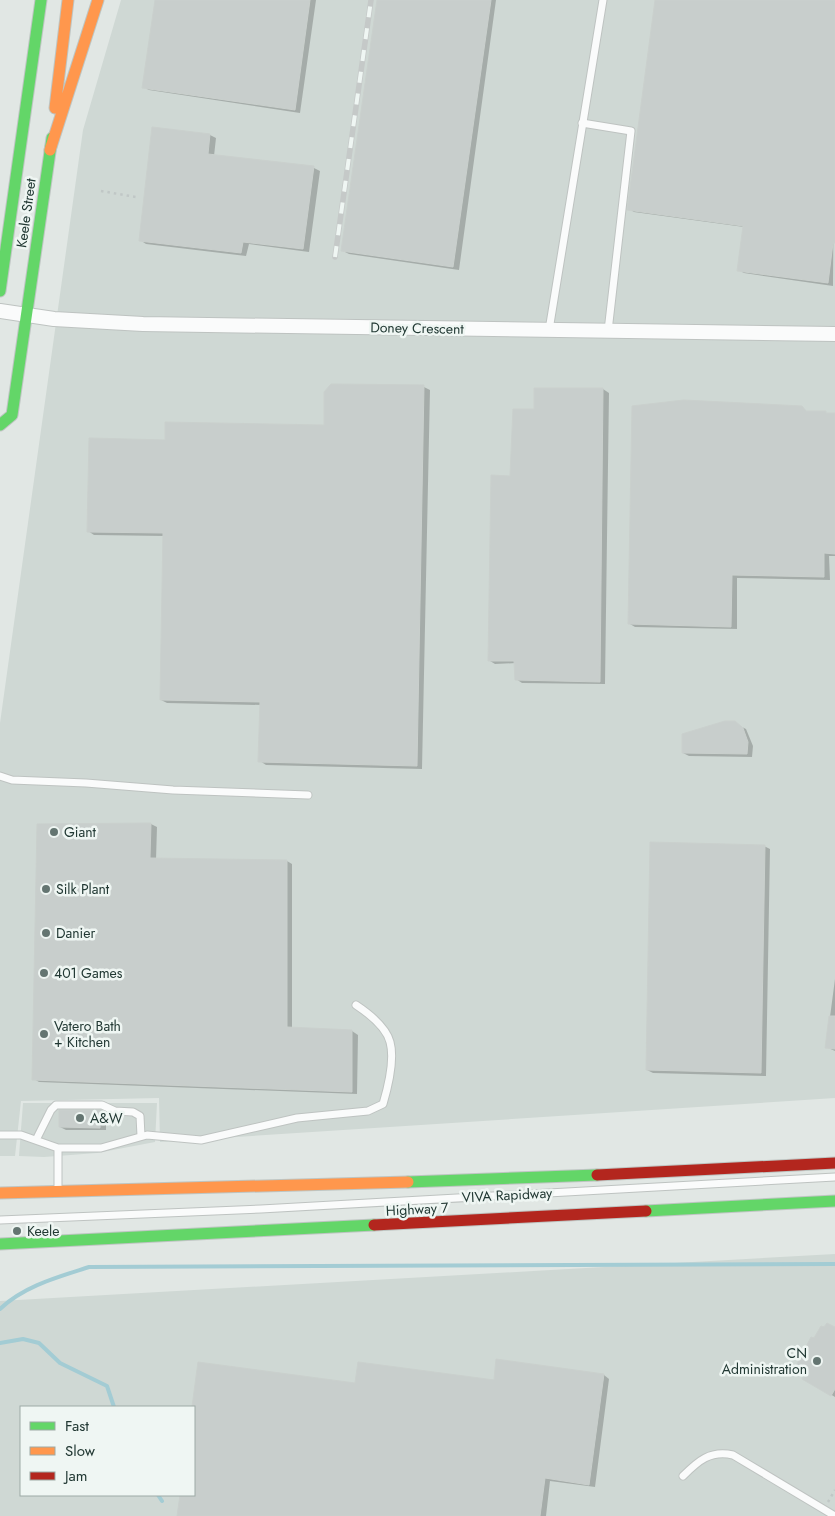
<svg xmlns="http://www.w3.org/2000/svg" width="835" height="1516" viewBox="0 0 835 1516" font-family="Jost,sans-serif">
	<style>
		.built { fill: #cfd8d4; fill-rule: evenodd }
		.shadow { fill: #0003 }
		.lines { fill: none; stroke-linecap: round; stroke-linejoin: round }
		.stream { stroke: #a3ccd4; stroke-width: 4 }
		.building { fill: #c8cecc; stroke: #cad0cd }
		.lane-casing { stroke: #bec3c1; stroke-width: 9 }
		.street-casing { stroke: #bec3c1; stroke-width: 16 }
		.fast-casing { stroke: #bec5c2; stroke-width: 13 }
		.slow-casing { stroke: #bec5c2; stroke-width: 13 }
		.jam-casing { stroke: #bec5c2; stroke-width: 13 }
		.path { stroke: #c0c7c6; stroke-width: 2.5; stroke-dasharray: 2.5 4; stroke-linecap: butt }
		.lane { stroke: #fafbfb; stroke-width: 7 }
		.street { stroke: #fafbfb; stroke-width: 14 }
		.fast { stroke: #63d668; stroke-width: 11 }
		.slow { stroke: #ff974d; stroke-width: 11 }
		.jam { stroke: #b3261e; stroke-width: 11 }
		.rail-casing { stroke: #c5c9c8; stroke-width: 5.5 }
		.rail { stroke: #eff6f3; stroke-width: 4; stroke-dasharray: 11; stroke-linecap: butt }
		.poi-dot { fill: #647571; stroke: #eff6f3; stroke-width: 2 }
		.labels { text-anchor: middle; stroke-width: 5; stroke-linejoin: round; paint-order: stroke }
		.street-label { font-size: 14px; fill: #213833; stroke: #eff6f3 }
		.poi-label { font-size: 14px; fill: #213833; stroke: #eff6f3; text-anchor: start }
	</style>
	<rect width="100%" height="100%" fill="#e1e7e4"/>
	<path class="built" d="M121,0H835V1098L160,1142L159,1098L21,1101L15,1156H0V723L83,130Z
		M23,1103H157L155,1142L97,1153L44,1157L19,1156Z
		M835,1254V1516H0V1301ZM21,1407H194V1495H21Z"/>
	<path class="shadow" d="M157,0H316L300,113L149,90L143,87Z
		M378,0H496L459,270L349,254L343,251Z
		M657,0H835L833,286L744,273L738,270L744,227L634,212L629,209Z
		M210,135L216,138L214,156L314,168L320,171L309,252L249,244L246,256L146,244L140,240Z
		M332,385L424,387L430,390L422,769L266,765L260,761L261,705L167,703L161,700L164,536L94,535L88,531L166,441L325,426Z
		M603,389L609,393L605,684L522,683L516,679V663L495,664L490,661L511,477L535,410Z
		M684,401L802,408L809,413L835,414V556H829L830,580L737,578V629L635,627L630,624Z
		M740,726L746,729L753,746L752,757L689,756L683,753Z
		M151,824L157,827L156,860L287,861L292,864V1029L352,1031L358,1035L357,1094L39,1082L34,1079Z
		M764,846L770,849L766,1076L653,1073L647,1070Z
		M835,979V1051L826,1047Z
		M100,1112L106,1115V1130H66L60,1127Z
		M835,1329V1397L804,1378L814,1340Z
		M604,1375L609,1379L595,1487L550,1481L546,1516H179L182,1495H194V1407L356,1385L495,1382Z"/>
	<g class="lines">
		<path class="stream" d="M0,1309C24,1286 58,1277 89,1267L835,1264
			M0,1343L23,1339L39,1343L60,1363L107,1386L114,1407
			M158,1495L162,1501"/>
	</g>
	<path class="building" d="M155,0H310L295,110L142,88Z
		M377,0H491L453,267L341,251Z
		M655,0H835V243H833L828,283L737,271L743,226L627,210Z
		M152,127L210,134L208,154L314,166L303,249L243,242L241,253L139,241Z
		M331,384L424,385L417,766L258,762L260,702L160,700L163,533L87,532L89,438L165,440V422L324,425V392Z
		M534,388H603L600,682L515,680L514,661H488L491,475L510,476L513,409H534Z
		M684,400L802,406L806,411H826V413H835V554L824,553V577L732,575L731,627L628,624L632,406Z
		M725,721H735L743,728L748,742L747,754L682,753V734Z
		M151,823L150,858L287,860V1027L352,1030V1092L32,1080L37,824Z
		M650,842L765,845L761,1073L646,1070Z
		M829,1016H835V1049L825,1048Z
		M59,1110H101L100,1128L59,1127Z
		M827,1323L835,1327V1389L831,1396L802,1379L805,1374L795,1368L811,1337L814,1338L821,1326L824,1327Z
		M496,1359L604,1374L589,1485L545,1478L540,1516H177L180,1495H194L192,1407L198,1362L355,1383L358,1362L494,1380Z"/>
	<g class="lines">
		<g class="lane-casing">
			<path id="lane" d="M582,123L631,131L608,331
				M549,330L603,0
				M0,776L12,780L86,783L173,790L308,795
				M0,1135H21L58,1148V1189
				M36,1140L51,1110L56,1105H102L115,1111L133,1112L140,1116L141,1136
				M58,1148H101L147,1135L201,1140L297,1118L368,1111L383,1104C388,1087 395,1060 390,1042C386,1027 368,1013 356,1005
				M0,1220L261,1209L835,1177
				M683,1476C698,1461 710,1450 733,1455L835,1516"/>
		</g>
		<g class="street-casing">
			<path id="street" d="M0,311L54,319L143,324L835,334"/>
		</g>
		<g class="fast-casing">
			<path id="fast" d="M0,291L41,0
				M0,425L12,415L52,138
				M408,1182L597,1175
				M646,1211L835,1201
				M0,1244L374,1225"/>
		</g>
		<g class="slow-casing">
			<path id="slow" d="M55,108L68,0
				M50,150L98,0
				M0,1193L408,1182"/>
		</g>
		<g class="jam-casing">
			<path id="jam" d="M597,1175L835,1163
				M374,1225L646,1211"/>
		</g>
		<path class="path" d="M101,191L136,197
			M828,1502L835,1490"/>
		<use href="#lane" class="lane"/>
		<use href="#street" class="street"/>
		<use href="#fast" class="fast"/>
		<use href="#slow" class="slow"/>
		<use href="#jam" class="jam"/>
		<g class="rail-casing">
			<path id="rail" d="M335,257L371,0"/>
		</g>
		<use href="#rail" class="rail"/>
	</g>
	<g class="poi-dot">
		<circle cx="54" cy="832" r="5"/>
		<circle cx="46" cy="889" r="5"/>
		<circle cx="46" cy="933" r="5"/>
		<circle cx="44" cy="973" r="5"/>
		<circle cx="44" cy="1034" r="5"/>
		<circle cx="80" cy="1118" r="5"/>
		<circle cx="17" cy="1231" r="5"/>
		<circle cx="817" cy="1361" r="5"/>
	</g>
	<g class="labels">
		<g class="street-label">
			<text transform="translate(26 213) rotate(-82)" y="5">Keele Street</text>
			<text transform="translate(417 328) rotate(1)" y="5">Doney Crescent</text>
			<text transform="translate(507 1195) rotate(-3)" y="5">VIVA Rapidway</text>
			<text transform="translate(417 1209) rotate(-3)" y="5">Highway 7</text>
		</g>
		<g class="poi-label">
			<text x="64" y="837">Giant</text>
			<text x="56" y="894">Silk Plant</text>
			<text x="56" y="938">Danier</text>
			<text x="54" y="978">401 Games</text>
			<text x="54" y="1031">Vatero Bath<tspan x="54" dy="16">+ Kitchen</tspan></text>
			<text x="90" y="1123">A&amp;W</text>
			<text x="27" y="1236">Keele</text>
			<text x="807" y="1358" text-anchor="end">CN<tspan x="807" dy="16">Administration</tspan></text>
		</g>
	</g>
	<rect x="20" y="1406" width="175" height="90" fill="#eff6f3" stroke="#9daaa6"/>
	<rect x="30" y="1422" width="25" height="8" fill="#63d668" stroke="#9daaa6"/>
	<text x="65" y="1431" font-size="15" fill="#213833">Fast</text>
	<rect x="30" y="1447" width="25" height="8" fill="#ff974d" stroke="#9daaa6"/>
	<text x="65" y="1456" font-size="15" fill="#213833">Slow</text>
	<rect x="30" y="1472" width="25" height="8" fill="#b3261e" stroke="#9daaa6"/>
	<text x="65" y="1481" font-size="15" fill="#213833">Jam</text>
</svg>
